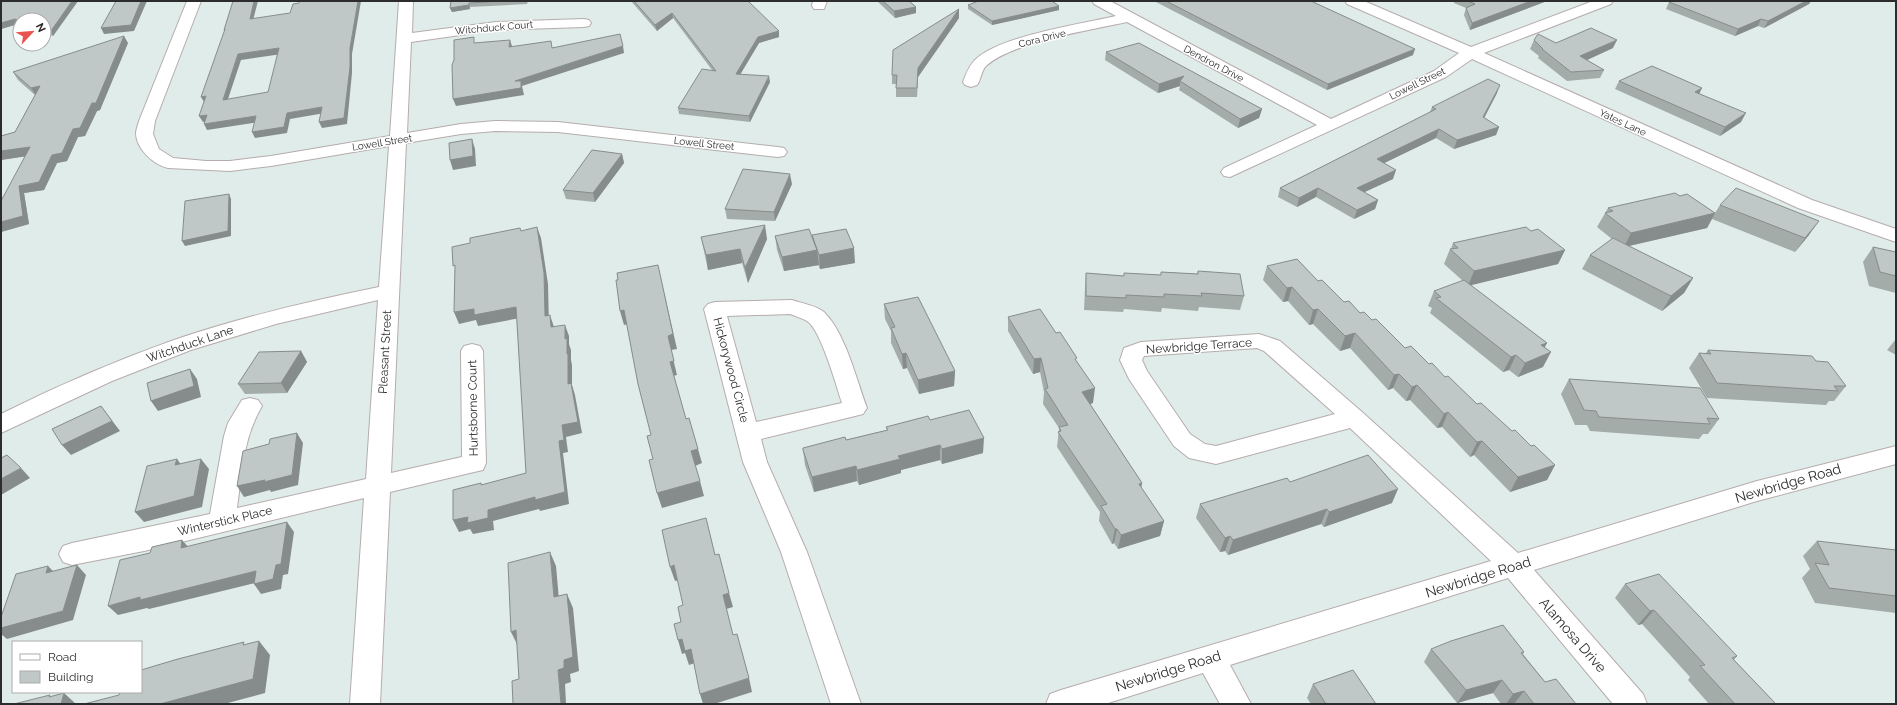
<svg xmlns="http://www.w3.org/2000/svg" width="1897" height="705" viewBox="0 0 1897 705" font-family="Raleway,sans-serif">
	<style>
		.lines { fill: none; stroke-linecap: round; stroke-linejoin: round }
		.minor-casing { stroke: #b6acac; stroke-width: 2 }
		.minor { fill: #fff; fill-rule: evenodd }
		.wall { fill: #a4acaa }
		.shaded-wall { fill: #868c8b }
		.building { fill: #bfc8c6; stroke: #868c8b; fill-rule: evenodd }
		.labels { text-anchor: middle; stroke-width: 3; stroke-linejoin: round; paint-order: stroke }
		.far-street-label { font-size: 10px; fill: #2c2c2c; stroke: #fff }
		.street-label { font-size: 12px; fill: #2c2c2c; stroke: #fff }
		.near-street-label { font-size: 14px; fill: #2c2c2c; stroke: #fff }
	</style>
	<rect width="100%" height="100%" fill="#dfece9"/>
	<g class="lines">
		<g class="minor-casing">
			<path id="minor" d="M187,1H201L155,121L153,134L159,149L173,158L206,161H230L271,156L390,136L399,1H413L412,33L496,22L584,19L589,20L591,23L589,26L584,27L496,30L411,42L407,133L461,124L495,121L558,122L778,147L784,148L787,152L784,156L778,157L558,132L495,131L461,134L406,143L391,473L462,457L461,351L464,346L472,344L480,346L483,351L486,463L483,470L474,472L390,492L380,704H350L364,498L144,551L72,565L63,562L59,554L63,546L72,543L210,514L224,436L228,423L242,400L250,398L258,400L262,406C243,438 242,472 237,508L366,479L378,300L276,324L191,350L112,381L1,433V414C57,386 115,361 174,340C241,317 310,301 379,287L389,146L271,166L230,171L168,168C154,165 136,149 136,133C136,130 138,125 139,121Z
				M813,1H827L824,9H814L812,6Z
				M1092,1H1110L1331,119L1434,71L1459,53L1347,4L1345,1H1364L1471,47L1593,1H1613L1611,4L1484,53L1812,200L1896,229V242L1798,208L1472,59L1446,77L1230,177L1224,176L1221,172L1224,168L1317,125L1127,22C1091,30 1012,42 986,66C981,71 981,80 977,85L971,87L965,85L963,82C966,74 969,66 975,60C999,36 1081,24 1116,16L1094,4Z
				M792,300C801,303 817,306 824,312C846,334 856,379 867,408L863,414L855,416L761,439L767,462L807,552L861,704H831L781,552L743,462L704,309L708,304L715,302ZM790,314C795,316 802,318 807,321C821,330 836,385 842,403L756,422L727,316Z
				M1259,334L1280,341L1362,412L1518,553L1757,481L1896,446V464L1757,501L1534,570L1643,694L1647,704H1613L1508,578L1230,665L1251,704H1220L1203,673L1105,704H1046L1050,694L1061,690L1491,561L1350,428L1216,464L1189,458L1174,446L1129,379L1120,360L1124,348L1141,342ZM1257,348L1264,351L1335,414L1216,446L1205,444L1190,434L1147,371L1142,360L1144,356Z"/>
		</g>
		<use href="#minor" class="minor"/>
	</g>
	<path class="wall" d="M1,1H78L53,36L44,33V20H20V24H18L1,29Z
		M451,1H528L527,4L470,7V9L452,12L450,8Z
		M631,1H748L779,37L759,43L740,74L770,82L750,122L679,114L678,108L712,70L673,18L657,31Z
		M877,1H909L916,7V13L895,18Z
		M1154,1H1311L1413,55L1327,90Z
		M1454,1H1547L1470,30L1464,15L1466,8L1454,3Z
		M1673,1H1811L1809,4L1764,28L1758,26L1735,36L1666,9L1669,2Z
		M968,5L1059,6V10L992,25L968,9Z
		M959,9V18L918,77L917,97H896V84H892V75Z
		M1534,40L1556,43L1613,48L1587,60L1604,70L1600,78L1567,81L1538,58L1539,56L1530,49Z
		M128,43L100,110L97,111L85,136L78,137L67,161L57,163L44,190L24,193L29,224L1,232L25,156L1,160V136L15,132L35,95L18,80L13,72Z
		M1106,52L1262,109L1259,118L1238,128L1179,90L1180,86L1158,93L1105,60Z
		M1619,81L1702,88L1699,93L1741,122L1720,136L1615,89Z
		M1497,93L1484,118L1499,127L1496,135L1454,149L1436,138L1384,163L1393,179L1364,192L1378,200L1375,209L1354,219L1316,197L1297,207L1278,197L1280,188L1430,112L1432,107Z
		M622,154L624,163L595,202L566,199L563,190Z
		M792,184L775,221L727,219L725,209Z
		M1680,196L1715,213L1720,205L1809,235L1795,252L1712,219L1707,228L1629,246L1693,278L1684,293L1662,311L1582,269L1590,255L1612,239L1597,227L1608,208Z
		M1531,231L1565,250L1558,264L1470,285L1547,343L1544,348L1543,367L1518,377L1509,370L1503,372L1430,313L1432,308L1428,306L1434,291L1463,281L1444,264L1450,249H1451L1453,243Z
		M775,236L812,237L855,263L820,269L818,264L819,265L784,271L777,250Z
		M701,237L767,239L748,283L742,263L708,270Z
		M1873,247L1896,252V293L1869,286L1863,262Z
		M1267,266L1318,281L1344,302L1372,320L1405,348L1429,364L1445,377L1477,404L1555,465L1547,480L1510,492L1474,455L1470,457L1442,427L1437,428L1410,400L1406,401L1393,388L1388,390L1350,348L1340,351L1313,324L1309,325L1288,301L1283,302L1263,280Z
		M1198,271L1244,296L1240,310L1199,307L1198,311L1162,308L1161,312L1124,309L1123,312L1084,310L1085,288L1086,273L1124,276V273L1161,275V272L1197,274Z
		M884,304L955,371L954,386L919,394L907,368L903,369L891,343V331L885,319Z
		M1008,317L1056,333L1077,362L1093,403L1090,404L1142,483L1141,488L1164,521L1160,536L1118,549L1114,543L1112,544L1099,521L1100,512L1057,447L1059,428L1043,404L1044,392L1040,372L1033,374L1008,331Z
		M1896,339V355L1887,350Z
		M1708,350L1816,361L1846,386L1834,401H1829L1826,405L1707,398L1689,368L1699,353L1705,354Z
		M301,351L307,362L287,393L245,394L238,384Z
		M1569,379L1719,419L1708,434H1703L1699,439L1590,431L1587,425H1575L1561,394Z
		M930,420L983,453L942,464L940,460L901,470V473L859,485L857,481L814,492L805,465L803,450L846,440L887,430L886,427Z
		M1290,482L1392,503L1324,527L1321,524L1228,555L1225,551L1220,552L1196,518L1200,504Z
		M1817,541L1896,550V613L1815,603L1802,578L1810,569L1803,556Z
		M1625,584L1737,656L1734,660L1776,704H1709L1688,680L1690,677L1642,624L1638,625L1615,598Z
		M1431,649L1524,652L1523,654L1545,682L1576,704H1501L1493,693L1457,703L1424,662Z
		M1313,684L1376,704H1311L1307,698Z"/>
	<path class="shaded-wall" d="M72,1H78L53,36L51,31Z
		M141,1H147L134,31L104,34L101,28Z
		M254,1H258L252,24L250,19Z
		M358,1H361L352,54V73L347,124L322,128L319,122L350,48Z
		M1531,1H1547L1470,30L1472,23Z
		M1806,1H1811L1809,4L1764,28L1768,21Z
		M469,3L470,9L452,12L450,8Z
		M1059,6V10L992,25V21Z
		M916,7V13L895,18L894,11Z
		M959,9V18L918,77L917,97L918,68Z
		M672,13L673,18L657,31L655,25Z
		M15,19L18,24L1,29V23Z
		M1761,19L1758,26L1735,36L1738,29Z
		M779,31V37L759,43L737,80L736,74L758,37Z
		M124,36L128,43L100,110L97,111L85,136L78,137L67,161L57,163L44,190L24,193L29,224L1,232V222L19,186L52,155Z
		M510,40L512,46L511,54L509,47Z
		M1617,40L1613,48L1576,65L1580,56Z
		M623,46L624,53L522,86L524,95L456,106L453,99L515,81Z
		M279,48L282,54L241,60L226,105L223,100L238,54Z
		M1415,49L1413,55L1327,90L1328,84Z
		M769,76L770,82L750,122L749,116Z
		M1184,76L1180,81V86L1158,93L1159,84Z
		M1500,85L1497,93L1480,126L1483,117Z
		M40,86L36,96L31,88Z
		M1702,88L1698,96L1695,92Z
		M206,96L204,102L201,97Z
		M322,107L325,113L290,119L287,133L255,138L252,132L287,113Z
		M1262,109L1259,118L1238,128L1240,119Z
		M1746,113L1741,122L1720,136L1725,127Z
		M207,115L210,121L203,122L199,116Z
		M256,116L259,122L207,130L204,124Z
		M1499,127L1496,135L1454,149L1457,140Z
		M1439,129L1436,138L1374,168L1377,159Z
		M472,139L475,149L476,166L453,170L450,160Z
		M30,147L35,155L1,160V151Z
		M622,154L624,163L595,202L593,193Z
		M1396,170L1393,179L1354,197L1357,188Z
		M790,174L792,184L775,221L774,212Z
		M1318,188L1316,197L1297,207L1299,198Z
		M229,194L231,199V236L185,246L182,241Z
		M1378,200L1375,209L1354,219L1357,210Z
		M1715,213L1707,228L1624,247L1631,233Z
		M1819,221L1809,235L1795,252L1805,238Z
		M765,225L767,239L748,283L745,268Z
		M537,227L541,238L548,284L549,328L545,316Z
		M854,248L855,263L820,269L819,255Z
		M740,249L742,263L708,270L706,255Z
		M817,250L819,265L784,271L782,257Z
		M1565,250L1558,264L1468,286L1474,271Z
		M1693,278L1684,293L1662,311L1671,296Z
		M661,279L677,349L671,350L677,375L673,376L670,362L668,336Z
		M1292,287L1288,301L1283,302L1287,288Z
		M516,307L520,318L478,326L476,320L459,324L454,312L474,309Z
		M1318,309L1313,324L1309,325L1313,310Z
		M624,310L628,324L624,325L620,311Z
		M550,315L554,327H551Z
		M565,325L569,336V344L571,350V360L572,365V385L575,395L582,433L566,437L568,452L563,453L569,504L540,511L539,509L493,521L494,530L473,534L470,529L459,532L453,520L488,510L559,441L562,425L568,384L567,354L565,339Z
		M1355,333L1350,348L1340,351L1345,336Z
		M1547,343L1539,357L1551,352L1543,367L1518,377L1525,363L1541,345Z
		M301,351L307,362L287,393L281,383Z
		M906,353L907,368L903,369L902,354Z
		M1516,355L1509,370L1503,372L1511,357Z
		M1041,358L1040,372L1033,374L1034,359Z
		M190,369L197,379L201,397L158,411L151,401Z
		M955,371L954,386L919,394L918,380Z
		M1399,374L1393,388L1388,390L1394,375Z
		M1417,385L1410,400L1406,401L1412,387Z
		M1095,388L1093,403L1080,407L1082,392Z
		M101,406L120,431L71,455L62,445Z
		M1448,412L1442,427L1437,428L1444,414Z
		M297,433L303,443L298,485L271,492L270,490L244,497L237,486Z
		M984,438L983,453L942,464V449Z
		M1482,441L1474,455L1470,457L1477,442Z
		M940,445V460L901,470V473L859,485L857,470L898,456Z
		M698,449L702,463L695,466L691,451Z
		M177,459L184,469L175,465Z
		M201,459L209,469L202,507L144,522L135,512Z
		M1555,465L1547,480L1510,492L1518,477Z
		M856,466L857,481L814,492L812,477Z
		M21,468L30,478L1,495V479Z
		M700,481L704,496L662,508L657,493Z
		M1142,483L1139,497V484Z
		M1398,489L1392,503L1324,527L1329,512Z
		M1327,509L1321,524L1228,555L1233,540Z
		M1164,521L1160,536L1118,549L1121,535Z
		M287,522L294,532L288,574L283,575L281,589L261,594L254,584L276,565Z
		M1115,529H1117L1114,543L1112,544Z
		M1230,536L1225,551L1220,552L1225,538Z
		M182,540L191,550L181,548Z
		M550,552L556,566L560,611L554,597Z
		M77,565L86,575L73,620L7,639L1,634V628Z
		M674,565L679,580L675,581L670,567Z
		M48,566L58,576L46,573Z
		M256,571L263,581L149,609L147,608L118,615L108,606L140,597Z
		M729,593L733,607L726,609L723,595Z
		M567,594L573,608L579,671L570,674L571,682L565,684L566,704H561L558,670L564,660Z
		M1654,610L1642,624L1638,625L1650,611Z
		M516,630L518,646L511,632Z
		M682,639L691,649L695,663L689,665L685,653L682,654L678,640Z
		M259,641L270,655L265,693L224,704H160Z
		M749,678L752,692L714,704H703L700,694Z
		M1502,680L1493,693L1457,703L1466,690Z
		M1524,691L1514,704H1506L1513,694Z
		M64,693L76,704H61Z"/>
	<path class="building" d="M1,1H72L51,31L44,29V20H20V21L15,19L1,23Z
		M116,1H141L131,25L101,28Z
		M233,1H254L250,19L290,13L293,4L299,3L300,1H358L350,48V67L344,118L319,122L322,107L287,113L284,127L252,132L256,116L204,124L207,115L199,116L206,96L201,97L225,29L224,30ZM279,48L268,92L223,100L238,54Z
		M451,1H501L469,3V5L450,8Z
		M634,1H748L779,31L758,37L736,74L769,76L749,116L678,108L702,69L716,71L672,13L655,25Z
		M883,1H909L916,7L894,11Z
		M978,1H1052L1059,6L992,21L968,5L976,2Z
		M1166,1H1311L1415,49L1328,84Z
		M1468,1H1531L1472,23L1466,8L1475,4Z
		M1673,1H1806L1768,21L1761,19L1738,29L1669,2Z
		M959,9L918,68L917,88H896L897,75H892L893,50Z
		M1591,28L1617,40L1580,56L1604,70L1571,72L1542,49H1543L1534,40L1538,34L1556,43Z
		M620,34L623,46L515,81H521V88L453,99L452,65L454,60V40L474,37V43L510,40L509,47L551,41L552,48Z
		M124,36L96,103H92L80,128L73,129L62,153L52,155L39,182L19,186L23,216L1,222V201L30,147L1,151V136L15,132L40,86L31,88L13,72Z
		M1139,43L1262,109L1240,119L1180,81L1184,76L1159,84L1106,52Z
		M1652,66L1702,88L1695,92L1746,113L1725,127L1619,81Z
		M1488,79L1500,85L1483,117L1499,127L1457,140L1439,129L1377,159L1396,170L1357,188L1378,200L1357,210L1318,188L1299,198L1280,188L1436,109L1432,107Z
		M472,139L473,156L450,160L449,143Z
		M592,150L622,154L593,193L563,190Z
		M743,169L790,174L774,212L725,209Z
		M1736,188L1819,221L1805,238L1720,205Z
		M1675,193L1680,196L1687,194L1715,213L1631,233L1605,213L1613,211L1608,208Z
		M229,194L228,231L182,241L185,201Z
		M765,225L745,268L740,249L706,255L701,237Z
		M537,227L544,273L545,316L550,315L551,327L565,325V339L567,338V354H568V384L571,383L578,422L562,425L564,440L559,441L565,492L535,500V497L488,510V518L467,523L468,517L453,520V490L481,483V485L526,473L516,307L474,315V309L454,312L455,265L453,266L452,247L470,243V238L520,228L521,231Z
		M1526,227L1531,231L1538,229L1565,250L1474,271L1450,249L1458,248L1453,243Z
		M809,229L817,250L782,257L775,236Z
		M846,229L854,248L819,255L812,235Z
		M1613,238L1693,278L1671,296L1590,255Z
		M1873,247L1896,252V276L1880,272Z
		M1297,259L1318,281L1322,280L1344,302L1349,301L1360,313L1364,312L1372,320L1376,319L1405,348L1411,346L1429,364L1432,363L1445,377L1448,376L1477,404L1481,403L1512,431L1515,430L1531,446L1534,445L1555,465L1518,477L1482,441L1477,442L1448,412L1444,414L1417,385L1412,387L1399,374L1394,375L1355,333L1345,336L1318,309L1313,310L1292,287L1287,288L1267,266Z
		M658,265L673,334L668,336L674,361L670,362L686,419L689,418L698,449L691,451L700,481L657,493L649,460L653,459L647,436L651,435L638,384L624,310L620,311L616,280H618L617,273Z
		M1198,271L1240,274L1244,296L1201,293L1202,296L1164,294V297L1126,295V298L1086,296V273L1124,276V273L1161,275V272L1198,274Z
		M1464,280L1547,343L1541,345L1551,352L1525,363L1516,355L1511,357L1436,298L1441,297L1434,291Z
		M918,297L955,371L918,380L906,353L902,354L891,328L895,327L884,304Z
		M1040,309L1056,333L1060,332L1077,358L1075,359L1095,388L1082,392L1142,483L1139,484L1164,521L1121,535L1117,529H1115L1101,506L1107,504L1058,432L1061,431L1059,427L1068,425L1045,389L1048,388L1041,358L1034,359L1008,317Z
		M1708,350L1812,356L1816,361L1828,362L1846,386H1834L1838,391L1717,383L1699,353L1711,354Z
		M301,351L281,383L238,384L259,352Z
		M190,369L194,386L151,401L147,383Z
		M1569,379L1700,388L1719,419L1707,418L1710,424L1599,417L1596,411L1584,410Z
		M101,406L112,421L62,445L52,429Z
		M969,410L984,438L942,449L940,445L898,456L900,459L857,470L856,466L812,477L803,450V448L845,437L846,440L888,430L886,427L928,416L930,420Z
		M297,433L292,475L264,482L265,480L237,486L243,451L269,444L270,439Z
		M7,455L21,468L1,479V458Z
		M1368,455L1398,489L1329,512L1327,509L1233,540L1230,536L1225,538L1200,504L1287,478L1290,482Z
		M177,459L175,465L201,459L194,496L135,512L147,466Z
		M706,518L715,555L719,554L729,593L723,595L733,635L737,634L749,678L700,694L691,649L685,651L682,639L678,640L674,624L681,622L678,607L683,605L674,565L670,567L662,530Z
		M287,522L281,564L276,565L273,579L254,584L256,571L140,600V597L108,606L120,560L150,553L152,547L182,540L181,548Z
		M1817,541L1896,550V596L1829,588L1815,563L1829,565Z
		M550,552L554,597L567,594L573,657L564,660V668L558,670L561,704H513L512,681L519,679L516,630L511,632L508,563Z
		M77,565L63,611L1,628V617L16,574L48,566L46,573Z
		M1659,574L1737,656L1732,658L1776,704H1735L1700,666L1705,665L1654,610L1650,611L1625,584Z
		M1503,625L1524,652L1521,653L1545,682L1556,679L1576,704H1534L1524,691L1513,694L1502,680L1466,690L1431,649L1451,641Z
		M259,641L253,679L160,704H84L119,695L120,692H141V670L178,659L244,642L243,645Z
		M1353,670L1376,704H1326L1313,684Z
		M64,693L61,704H14L50,695L49,697Z"/>
	<g class="labels">
		<g class="far-street-label">
			<text transform="translate(494 27) rotate(-5)" y="4">Witchduck Court</text>
			<text transform="translate(1042 38) rotate(-14)" y="4">Cora Drive</text>
			<text transform="translate(1214 63) rotate(28)" y="4">Dendron Drive</text>
			<text transform="translate(1417 83) rotate(-26)" y="4">Lowell Street</text>
			<text transform="translate(1623 122) rotate(25)" y="4">Yates Lane</text>
			<text transform="translate(382 142) rotate(-9)" y="4">Lowell Street</text>
			<text transform="translate(704 143) rotate(6)" y="4">Lowell Street</text>
		</g>
		<g class="street-label">
			<text transform="translate(190 344) rotate(-19)" y="4">Witchduck Lane</text>
			<text transform="translate(1199 346) rotate(-4)" y="4">Newbridge Terrace</text>
			<text transform="translate(385 352) rotate(-87)" y="4">Pleasant Street</text>
			<text transform="translate(731 370) rotate(75)" y="4">Hickorywood Circle</text>
			<text transform="translate(473 408) rotate(-91)" y="4">Hurtsborne Court</text>
			<text transform="translate(225 521) rotate(-13)" y="4">Winterstick Place</text>
		</g>
		<g class="near-street-label">
			<text transform="translate(1788 483) rotate(-16)" y="5">Newbridge Road</text>
			<text transform="translate(1478 577) rotate(-17)" y="5">Newbridge Road</text>
			<text transform="translate(1573 635) rotate(49)" y="5">Alamosa Drive</text>
			<text transform="translate(1168 671) rotate(-17)" y="5">Newbridge Road</text>
		</g>
	</g>
	<rect width="1897" height="705" fill="none" stroke="#2c2c2c" stroke-width="4"/>
	<rect x="12" y="641" width="130" height="52" fill="#ffffff" stroke="#ababab"/>
	<rect x="20" y="654" width="20" height="6" fill="#ffffff" stroke="#ababab"/>
	<text x="48" y="661" font-size="12" fill="#2c2c2c">Road</text>
	<rect x="20" y="671" width="20" height="12" fill="#bfc8c6" stroke="#ababab"/>
	<text x="48" y="681" font-size="12" fill="#2c2c2c">Building</text>
	<g transform="translate(32 32) rotate(64)"><circle r="19" fill="#ffffff" stroke="#ababab"/>
	<path d="M0-3L7 15L0 10L-7 15Z" fill="#e85550"/>
	<text y="-6" font-size="11" font-weight="bold" text-anchor="middle" fill="#2c2c2c">N</text>
	</g>
</svg>
